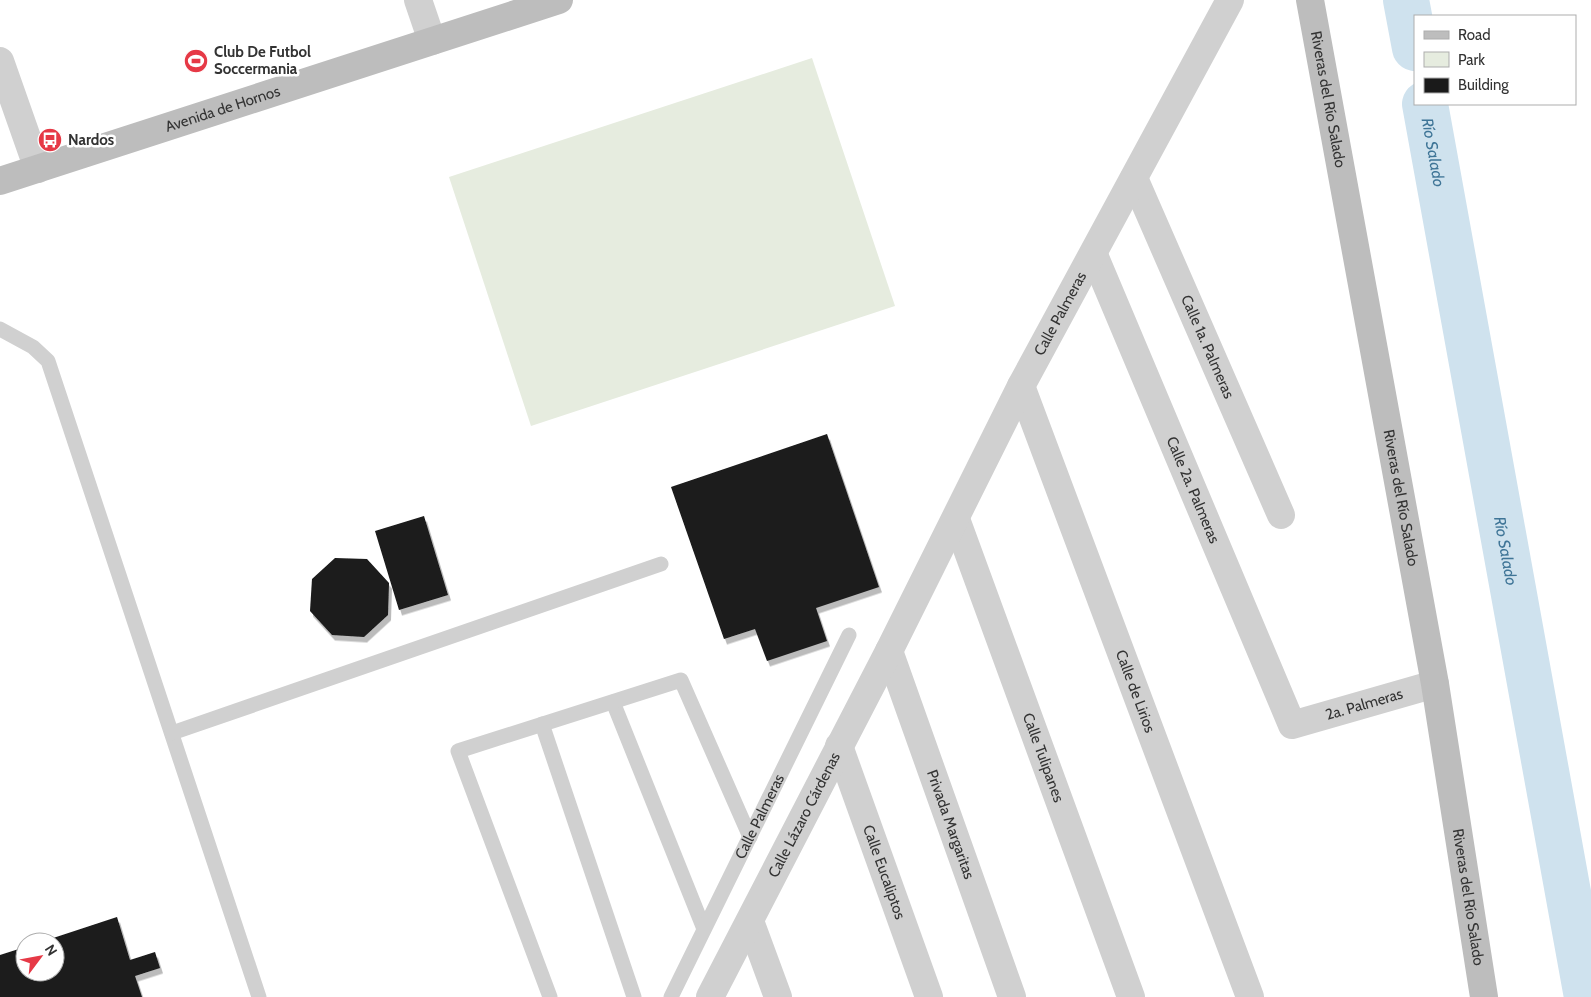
<svg xmlns="http://www.w3.org/2000/svg" width="1591" height="997" viewBox="0 0 1591 997" font-family="Cabin,sans-serif">
	<style>
		.green { fill: #e6ecdf }
		.lines { fill: none; stroke-linecap: round; stroke-linejoin: round }
		.river { stroke: #cfe2ee; stroke-width: 46 }
		.building { fill: #1a1a1a; filter: url(#shadow) }
		.lane { stroke: #d0d0d0; stroke-width: 15 }
		.street { stroke: #d0d0d0; stroke-width: 28 }
		.secondary { stroke: #bdbdbd; stroke-width: 28 }
		.labels { text-anchor: middle; stroke-width: 5; stroke-linejoin: round; paint-order: stroke }
		.poi-label { font-size: 15px; font-weight: bold; fill: #333; stroke: #fff; text-anchor: start }
		.street-label { font-size: 15px; fill: #333; stroke: #fff }
		.water-label { font-size: 16px; font-style: italic; fill: #3f7597; stroke: #fff }
	</style>
	<defs>
		<filter id="shadow"><feDropShadow dx="3" dy="5.5" stdDeviation="0" flood-color="#0004"/></filter>
	</defs>
	<rect width="100%" height="100%" fill="#fff"/>
	<path class="green" d="M812,58L895,306L531,426L449,177Z"/>
	<g class="lines">
		<g class="river">
			<path d="M1406,0L1415,48"/>
			<path id="s1" d="M1425,104L1587,997"/>
		</g>
	</g>
	<path class="building" d="M827,434L879,587L816,608L827,641L767,661L755,629L724,639L671,487Z
		M424,516L448,595L399,610L375,531Z
		M335,558L367,559L389,583L388,615L364,637L332,635L310,611L312,579Z
		M117,917L130,960L155,952L160,968L135,976L142,997H0V955L25,947V972H55V942H41Z"/>
	<g class="lines">
		<g class="lane">
			<path d="M0,329L33,347L48,361L259,997"/>
			<path d="M613,702L704,929"/>
			<path d="M542,724L634,997"/>
			<path d="M172,733L661,564"/>
			<path d="M550,997L458,751L681,680L750,837"/>
			<path id="s2" d="M671,997L849,635"/>
		</g>
		<g class="street">
			<path d="M418,0L432,41"/>
			<path d="M0,61L38,169"/>
			<path id="s3" d="M1134,178L1281,515"/>
			<path id="s4" d="M1094,255L1292,725L1435,684"/>
			<path id="s5" d="M1021,386L1250,997"/>
			<path id="s6" d="M956,519L1131,997"/>
			<path id="s7" d="M889,651L1012,997"/>
			<path id="s8" d="M839,746L929,997"/>
			<path d="M750,921L778,997"/>
			<path id="s9" d="M710,997L889,651L1021,386L1230,0"/>
		</g>
		<g class="secondary">
			<path id="s10" d="M1310,0L1435,684L1484,997"/>
			<path id="s11" d="M0,181L559,0"/>
		</g>
	</g>
	<defs>
		<g id="stadium-disc" transform="scale(1.25)"><circle r="9.5" fill="#e63946" stroke="#fff"/><path d="M0-5a6.5 5 0 1 0 0 10a6.5 5 0 1 0 0-10ZM-3.5-1.8h7v3.6h-7Z" fill="#fff"/></g>
		<g id="bus-disc" transform="scale(1.25)"><circle r="9.5" fill="#e63946" stroke="#fff"/><path d="M-5-6H5V4H4V6H2V4H-2V6H-4V4H-5ZM-3.5-4V0h7V-4ZM-3.5 1.2v1.5H-2V1.2ZM2 1.2v1.5H3.5V1.2Z" fill="#fff"/></g>
	</defs>
	<g fill-rule="evenodd">
		<use href="#stadium-disc" x="196" y="61"/>
		<use href="#bus-disc" x="50" y="140"/>
	</g>
	<g class="labels">
		<g class="poi-label">
			<text x="214" y="57">Club De Futbol<tspan x="214" dy="17">Soccermania</tspan></text>
			<text x="68" y="145">Nardos</text>
		</g>
		<g class="street-label">
			<text dy="5" stroke="none"><textPath href="#s10" startOffset="101">Riveras del Río Salado</textPath></text>
			<text dy="5" stroke="none"><textPath href="#s11" startOffset="234">Avenida de Hornos</textPath></text>
			<text dy="5" stroke="none"><textPath href="#s9" startOffset="768">Calle Palmeras</textPath></text>
			<text dy="5" stroke="none"><textPath href="#s3" startOffset="184">Calle 1a. Palmeras</textPath></text>
			<text dy="5" stroke="none"><textPath href="#s4" startOffset="255">Calle 2a. Palmeras</textPath></text>
			<text dy="5" stroke="none"><textPath href="#s10" startOffset="506">Riveras del Río Salado</textPath></text>
			<text dy="5" stroke="none"><textPath href="#s5" startOffset="326">Calle de Lirios</textPath></text>
			<text dy="5" stroke="none"><textPath href="#s4" startOffset="585">2a. Palmeras</textPath></text>
			<text dy="5" stroke="none"><textPath href="#s6" startOffset="254">Calle Tulipanes</textPath></text>
			<text dy="5" stroke="none"><textPath href="#s9" startOffset="205">Calle Lázaro Cárdenas</textPath></text>
			<text dy="5" stroke="none"><textPath href="#s2" startOffset="201">Calle Palmeras</textPath></text>
			<text dy="5" stroke="none"><textPath href="#s7" startOffset="184">Privada Margaritas</textPath></text>
			<text dy="5" stroke="none"><textPath href="#s8" startOffset="134">Calle Eucaliptos</textPath></text>
			<text dy="5" stroke="none"><textPath href="#s10" startOffset="911">Riveras del Río Salado</textPath></text>
		</g>
		<g class="water-label">
			<text dy="6" stroke="none"><textPath href="#s1" startOffset="49">Río Salado</textPath></text>
			<text dy="6" stroke="none"><textPath href="#s1" startOffset="454">Río Salado</textPath></text>
		</g>
	</g>
	<rect x="1414" y="15" width="162" height="90" fill="#ffffff" stroke="#adadad"/>
	<rect x="1424" y="31" width="25" height="8" fill="#bdbdbd" stroke="#adadad"/>
	<text x="1458" y="40" font-size="15" fill="#333333">Road</text>
	<rect x="1424" y="52" width="25" height="15" fill="#e6ecdf" stroke="#adadad"/>
	<text x="1458" y="65" font-size="15" fill="#333333">Park</text>
	<rect x="1424" y="78" width="25" height="15" fill="#1a1a1a" stroke="#adadad"/>
	<text x="1458" y="90" font-size="15" fill="#333333">Building</text>
	<g transform="translate(40 957) rotate(58)"><circle r="24" fill="#ffffff" stroke="#adadad"/>
	<path d="M0-4L9 19L0 12L-9 19Z" fill="#e63946"/>
	<text y="-8" font-size="14" font-weight="bold" text-anchor="middle" fill="#333333">N</text>
	</g>
</svg>
